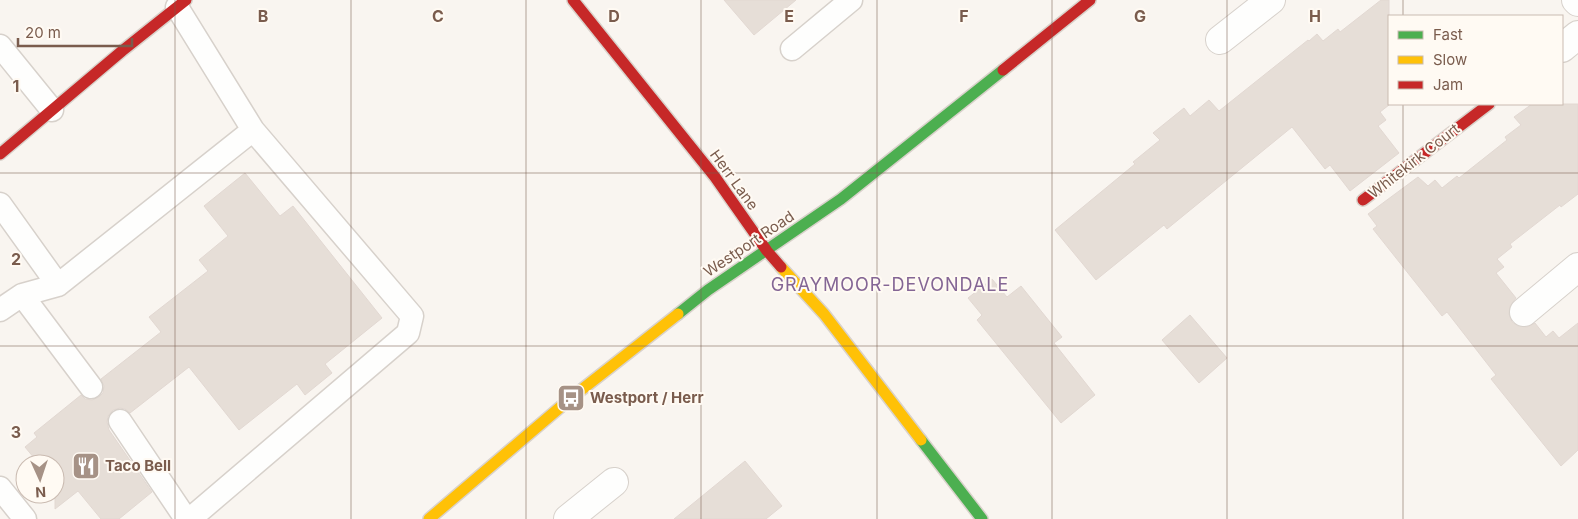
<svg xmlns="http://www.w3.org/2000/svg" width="1578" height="519" viewBox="0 0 1578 519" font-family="Inter,sans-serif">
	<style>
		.building { fill: #e6ded7; stroke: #e2d8d2 }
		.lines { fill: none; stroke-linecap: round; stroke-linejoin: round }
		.lane-casing { stroke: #d7d1cb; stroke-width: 25 }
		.street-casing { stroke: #d7d1cb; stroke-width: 30 }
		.fast-casing { stroke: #d9d2cb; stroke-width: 14 }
		.slow-casing { stroke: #d9d2cb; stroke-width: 14 }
		.jam-casing { stroke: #d9d2cb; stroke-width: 14 }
		.lane { stroke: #fefefd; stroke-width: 22 }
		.street { stroke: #fefefd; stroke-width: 28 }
		.fast { stroke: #4caf50; stroke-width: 11 }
		.slow { stroke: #ffc107; stroke-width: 11 }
		.jam { stroke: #c62828; stroke-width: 11 }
		.grid { fill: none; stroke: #7a5c4d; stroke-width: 1; stroke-opacity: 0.55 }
		.labels { text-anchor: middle; stroke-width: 4; stroke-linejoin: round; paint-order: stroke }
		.street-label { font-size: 15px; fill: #7a5c4d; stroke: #fffaf3 }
		.poi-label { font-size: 15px; font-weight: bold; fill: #7a5c4d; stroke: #fffaf3; text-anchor: start }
		.quarter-label { font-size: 18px; letter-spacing: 1px; fill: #846695; stroke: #fffaf3 }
		.grid-label { font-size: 16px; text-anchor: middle; font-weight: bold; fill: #7a5c4d; stroke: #fffaf3; stroke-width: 4; stroke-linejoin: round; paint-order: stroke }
	</style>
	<rect width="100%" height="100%" fill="#f9f5f0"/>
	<path class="building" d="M724,0H796L754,35Z
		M1381,0H1389V105L1380,112L1386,120L1378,126L1399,153L1350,191L1330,165L1325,169L1292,127L1167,229L1164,225L1096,280L1055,230L1135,164L1133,162L1160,140L1153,133L1184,108L1190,116L1209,100L1219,111L1308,40L1309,41L1317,34L1323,41L1338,29L1340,32Z
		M1532,104H1578V194L1561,207L1560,205L1510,244L1512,247L1497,259L1504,267L1496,273L1516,298L1510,306L1509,314L1512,322L1518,326L1527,327L1535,323L1546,337L1553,331L1559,338L1578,323V450L1561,466L1491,379L1496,375L1447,312L1442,316L1373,229L1377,226L1368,214L1418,177L1428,186L1435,180L1442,188L1457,176L1459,178L1507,140L1505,137L1521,125L1514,117Z
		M245,173L280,216L293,206L382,318L325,364L332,373L305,395L297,384L239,430L189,367L130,413L125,409L120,408L113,410L108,416L107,422L109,430L152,492L119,519H101L78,491L55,509V464H39L25,447L37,437L34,433L81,395L85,399L92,400L99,397L103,393L104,386L101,379L161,332L149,317L208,271L199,260L228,236L204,206Z
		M992,279L1007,297L1021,286L1062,337L1054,343L1095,395L1061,423L977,320L982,315L968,298Z
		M1190,315L1227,358L1199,383L1162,340Z
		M745,461L782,506L766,519H674Z"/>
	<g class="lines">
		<g class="lane-casing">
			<path id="lane" d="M177,7L253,130
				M0,46L52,110
				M792,49L851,0
				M0,204L58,285
				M22,295L91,387
				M0,310L22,295L58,285L253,130L412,316L408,333L190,519
				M120,421L186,519
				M0,488L25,519"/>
		</g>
		<g class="street-casing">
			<path id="street" d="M1576,0L1578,2
				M1220,40L1271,0
				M1562,48L1578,35
				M1524,312L1578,267
				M568,519L614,482"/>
		</g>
		<g class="fast-casing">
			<path id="fast" d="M678,314L708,290L841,199L1003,70
				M921,440L982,519"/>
		</g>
		<g class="slow-casing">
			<path id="slow" d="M781,267L824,314L921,440
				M429,519L571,398L678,314"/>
		</g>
		<g class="jam-casing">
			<path id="jam" d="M573,0L715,177L767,251L781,267
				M1003,70L1090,0
				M0,154L122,51L186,0
				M1363,200L1489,104"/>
		</g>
		<use href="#lane" class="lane"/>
		<use href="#street" class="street"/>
		<use href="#fast" class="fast"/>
		<use href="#slow" class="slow"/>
		<use href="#jam" class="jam"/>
	</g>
	<path class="grid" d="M175,0V519M351,0V519M526,0V519M701,0V519M877,0V519M1052,0V519M1227,0V519M1403,0V16M1403,104V519M0,173H1578M0,346H1578"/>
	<defs>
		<g id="bus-square" transform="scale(1.4375)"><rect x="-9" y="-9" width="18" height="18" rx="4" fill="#a69286" stroke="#fffaf3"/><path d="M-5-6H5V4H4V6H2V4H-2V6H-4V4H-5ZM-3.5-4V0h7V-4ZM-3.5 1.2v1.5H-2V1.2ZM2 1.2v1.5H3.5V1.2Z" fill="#fff"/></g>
		<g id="restaurant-square" transform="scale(1.4375)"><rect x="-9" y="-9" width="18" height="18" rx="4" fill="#a69286" stroke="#fffaf3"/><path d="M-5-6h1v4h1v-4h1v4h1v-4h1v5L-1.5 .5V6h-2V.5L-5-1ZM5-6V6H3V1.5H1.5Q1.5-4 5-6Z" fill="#fff"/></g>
	</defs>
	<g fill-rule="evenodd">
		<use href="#bus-square" x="571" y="398"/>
		<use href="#restaurant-square" x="86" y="466"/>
	</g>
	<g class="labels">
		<g class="street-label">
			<text transform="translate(1414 161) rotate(-38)" y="5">Whitekirk Court</text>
			<text transform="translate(734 180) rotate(54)" y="5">Herr Lane</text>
			<text transform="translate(749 244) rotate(-34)" y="5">Westport Road</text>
		</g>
		<g class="poi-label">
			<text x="590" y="403">Westport / Herr</text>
			<text x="105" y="471">Taco Bell</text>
		</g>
		<g class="quarter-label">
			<text x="890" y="291">GRAYMOOR-DEVONDALE</text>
		</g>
	</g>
	<g class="grid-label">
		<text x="263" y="22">B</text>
		<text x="438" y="22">C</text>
		<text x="614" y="22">D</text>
		<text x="789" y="22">E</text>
		<text x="964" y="22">F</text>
		<text x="1140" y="22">G</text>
		<text x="1315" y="22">H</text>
		<text x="16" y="92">1</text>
		<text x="16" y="265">2</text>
		<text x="16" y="438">3</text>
	</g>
	<rect x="1388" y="15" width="175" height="90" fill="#fffaf3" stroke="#cabbb1"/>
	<rect x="1398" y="31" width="25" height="8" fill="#4caf50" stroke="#cabbb1"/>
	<text x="1433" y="40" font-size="15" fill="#7a5c4d">Fast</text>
	<rect x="1398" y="56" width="25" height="8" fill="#ffc107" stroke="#cabbb1"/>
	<text x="1433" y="65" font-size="15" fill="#7a5c4d">Slow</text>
	<rect x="1398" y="81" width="25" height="8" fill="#c62828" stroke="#cabbb1"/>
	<text x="1433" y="90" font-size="15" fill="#7a5c4d">Jam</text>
	<g transform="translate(40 479) rotate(177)"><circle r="24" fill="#fffaf3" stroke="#cabbb1"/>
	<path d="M0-4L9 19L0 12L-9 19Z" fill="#a69286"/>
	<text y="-8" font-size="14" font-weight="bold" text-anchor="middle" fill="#7a5c4d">N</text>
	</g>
	<path d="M18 38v8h114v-8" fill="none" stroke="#7a5c4d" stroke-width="2.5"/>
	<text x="25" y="38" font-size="15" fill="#7a5c4d" stroke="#fffaf3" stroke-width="4" paint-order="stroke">20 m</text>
</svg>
